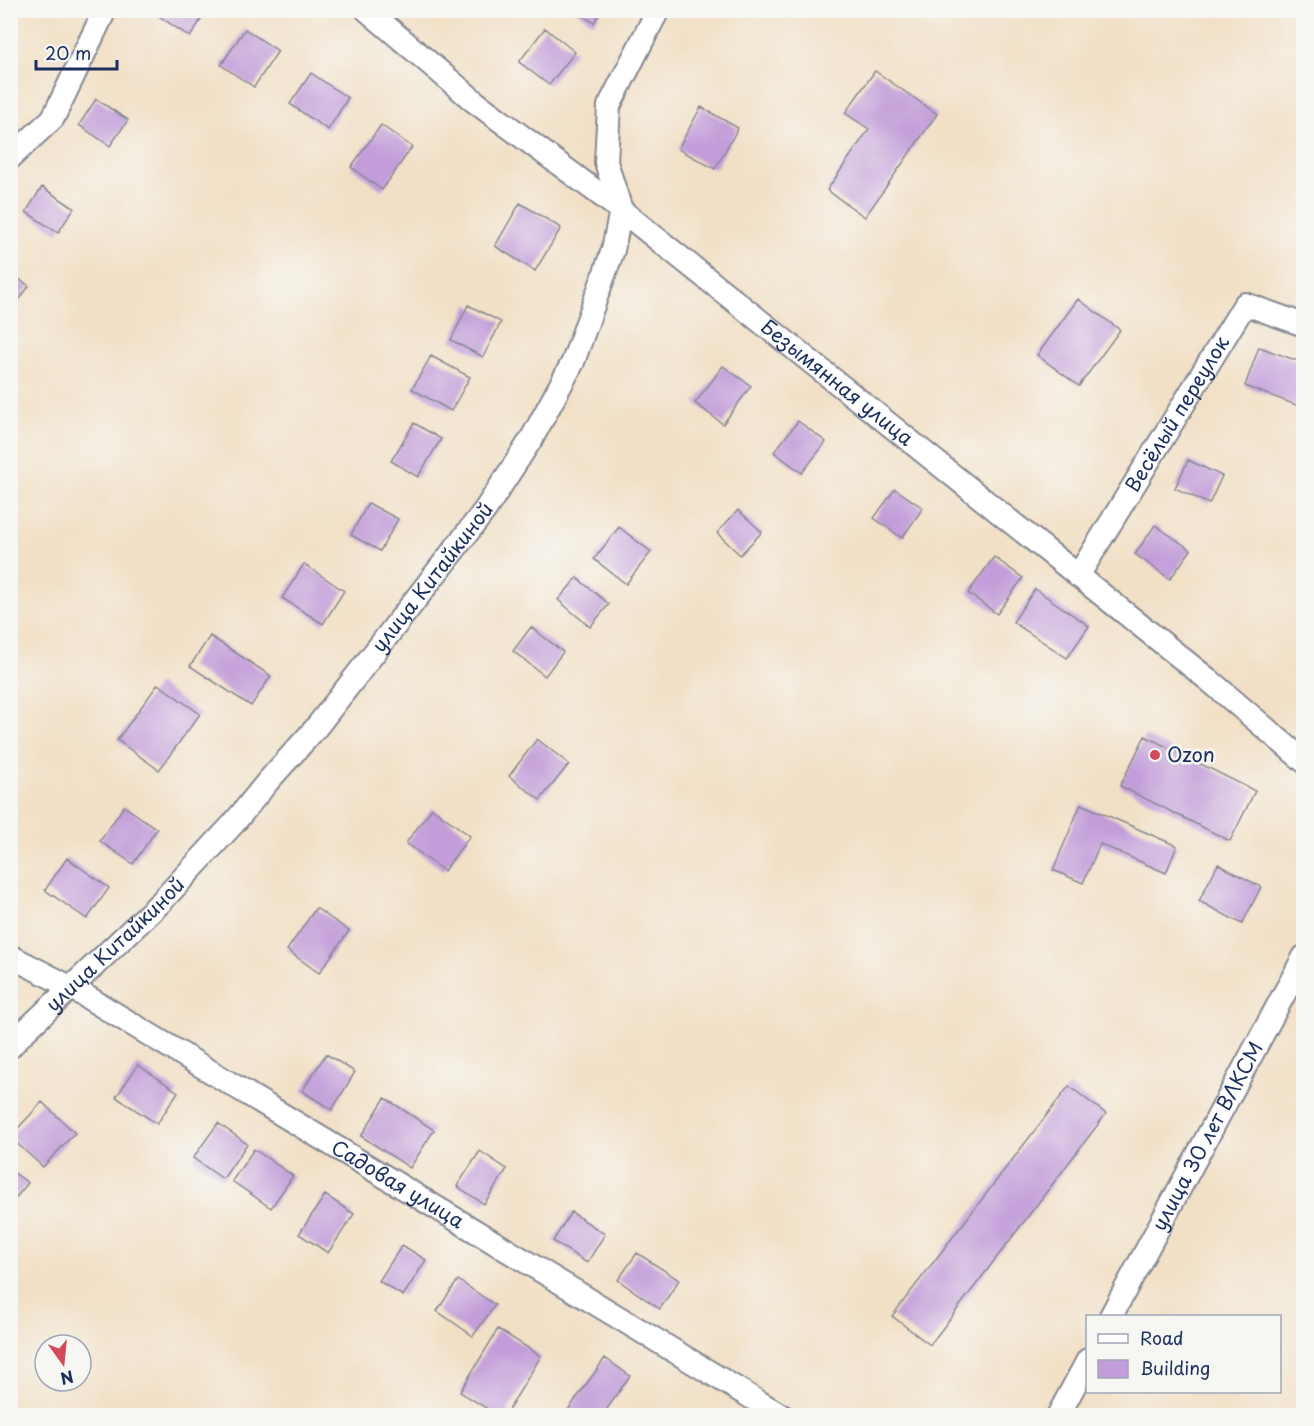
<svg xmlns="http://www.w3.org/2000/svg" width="1314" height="1426" viewBox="0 0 1314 1426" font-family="'Playpen Sans',sans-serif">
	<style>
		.building { fill: #c29dd9 }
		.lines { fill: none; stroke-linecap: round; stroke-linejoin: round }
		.street-casing { stroke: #868892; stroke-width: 26 }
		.street { stroke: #fff; stroke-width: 22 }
		.poi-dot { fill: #d1495b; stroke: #f6f6f2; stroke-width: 2 }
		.labels { text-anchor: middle; stroke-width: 5; stroke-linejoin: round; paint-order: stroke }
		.street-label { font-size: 20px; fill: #1b2f5e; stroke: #f6f6f2 }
		.poi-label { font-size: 20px; fill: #1b2f5e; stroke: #f6f6f2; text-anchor: start }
	</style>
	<rect width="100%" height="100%" fill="#f6f6f2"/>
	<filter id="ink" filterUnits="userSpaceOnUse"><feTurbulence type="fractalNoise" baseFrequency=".0167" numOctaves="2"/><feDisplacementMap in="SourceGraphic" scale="12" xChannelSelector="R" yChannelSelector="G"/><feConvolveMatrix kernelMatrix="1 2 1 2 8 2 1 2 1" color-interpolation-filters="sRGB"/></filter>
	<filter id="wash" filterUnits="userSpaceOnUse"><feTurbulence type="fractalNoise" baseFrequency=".008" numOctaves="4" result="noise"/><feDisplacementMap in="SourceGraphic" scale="24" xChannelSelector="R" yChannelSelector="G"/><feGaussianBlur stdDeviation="1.35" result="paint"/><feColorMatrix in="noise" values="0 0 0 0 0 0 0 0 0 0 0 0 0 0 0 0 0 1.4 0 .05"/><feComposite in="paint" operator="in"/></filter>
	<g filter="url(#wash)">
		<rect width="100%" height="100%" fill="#f2e0c6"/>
		<g id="blocks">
			<path class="building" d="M163,10H207L190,37L159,16Z
				M574,10H602L594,23Z
				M545,28L575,52L549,85L519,62Z
				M245,29L278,51L254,87L221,65Z
				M875,71L937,114L865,217L827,190L869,129L845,113Z
				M311,73L348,98L328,130L290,104Z
				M96,99L128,120L110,146L79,125Z
				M701,107L738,128L715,169L678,149Z
				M381,125L412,147L382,190L351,167Z
				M42,187L74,208L58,233L26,212Z
				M520,203L561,228L535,271L495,246Z
				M10,273L29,286L10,313Z
				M1078,299L1120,330L1079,386L1037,355Z
				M468,305L501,322L483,357L451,340Z
				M1259,347L1304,363V408L1245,386Z
				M431,356L470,377L451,411L412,389Z
				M723,366L751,386L723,424L695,403Z
				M798,421L826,442L802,473L774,452Z
				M414,423L441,439L418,477L391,461Z
				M1188,460L1222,476L1209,504L1175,488Z
				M895,489L923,508L902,538L874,518Z
				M368,503L398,519L380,551L351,535Z
				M738,510L762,532L740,555L717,533Z
				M1155,525L1191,550L1170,579L1135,554Z
				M619,527L651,552L626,584L594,559Z
				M994,557L1023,578L997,614L968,593Z
				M304,564L344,591L323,624L282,598Z
				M577,578L609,604L590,627L558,600Z
				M1035,589L1089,626L1067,658L1013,622Z
				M531,627L563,652L545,676L513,651Z
				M210,636L271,676L251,706L190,666Z
				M158,684L200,714L159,770L117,740Z
				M1145,736L1255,791L1230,841L1120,786Z
				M537,739L569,764L540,800L509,776Z
				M1081,804L1177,846L1166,873L1100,844L1083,883L1053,870Z
				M124,806L157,829L133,864L100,841Z
				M432,808L470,836L444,871L406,843Z
				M67,858L109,888L87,919L45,890Z
				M1218,864L1261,887L1242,924L1199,901Z
				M316,908L349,931L319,973L287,950Z
				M326,1054L355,1072L332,1110L302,1091Z
				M138,1065L178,1092L157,1124L116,1097Z
				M1069,1086L1106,1114L930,1345L892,1316Z
				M385,1098L434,1130L410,1168L361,1136Z
				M42,1102L75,1133L43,1167L10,1137Z
				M218,1123L247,1144L223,1179L193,1158Z
				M254,1149L293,1176L271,1208L232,1181Z
				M480,1151L507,1169L484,1204L457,1186Z
				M10,1170L28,1183L10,1205Z
				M325,1195L354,1214L328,1253L299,1234Z
				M571,1212L605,1234L587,1263L553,1241Z
				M402,1245L426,1260L403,1296L379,1281Z
				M637,1253L679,1280L660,1309L618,1280Z
				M458,1280L495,1305L473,1336L437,1311Z
				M498,1329L541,1356L505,1416H499L460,1392Z
				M605,1358L630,1376L602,1416H569L566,1413Z"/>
		</g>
	</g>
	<g filter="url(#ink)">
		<use href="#blocks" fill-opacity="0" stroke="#868892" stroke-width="1.5"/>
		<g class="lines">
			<g class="street-casing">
				<g id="street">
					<path id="s1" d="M367,10L474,101L621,210L1210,681L1304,761"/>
					<path d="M10,158L53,118L105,10"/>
					<path id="s2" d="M1078,576L1245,304L1304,325"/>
					<path id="s3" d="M10,956L72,988L782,1416"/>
					<path id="s4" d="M10,1047L23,1033L161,902L234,823L269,780L315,729L485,510L532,438L573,362L613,250L621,210L606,162L609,106L658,10"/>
					<path id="s5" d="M1111,1316L1304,957"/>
					<path d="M1058,1416L1088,1360"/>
				</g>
			</g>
			<use href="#street" class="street"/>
		</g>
	</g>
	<circle class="poi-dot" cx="1155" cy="755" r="6"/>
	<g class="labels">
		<g class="street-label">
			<text dy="7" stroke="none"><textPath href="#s1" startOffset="600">Безымянная улица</textPath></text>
			<text dy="7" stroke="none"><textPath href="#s2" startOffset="190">Весёлый переулок</textPath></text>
			<text dy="7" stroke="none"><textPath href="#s4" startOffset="633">улица Китайкиной</textPath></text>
			<text dy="7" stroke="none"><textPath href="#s4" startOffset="147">улица Китайкиной</textPath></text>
			<text dy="7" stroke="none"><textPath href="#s5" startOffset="204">улица 30 лет ВЛКСМ</textPath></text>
			<text dy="7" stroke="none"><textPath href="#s3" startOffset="450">Садовая улица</textPath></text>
		</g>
		<g class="poi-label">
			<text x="1167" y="762">Ozon</text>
		</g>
	</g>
	<rect width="1314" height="1426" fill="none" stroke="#f6f6f2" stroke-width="36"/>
	<rect x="1086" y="1315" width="195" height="78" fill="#f6f6f2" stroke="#9ea6b7" stroke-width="1.5"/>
	<rect x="1098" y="1334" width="30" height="9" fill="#ffffff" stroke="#9ea6b7" stroke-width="1.5"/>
	<text x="1140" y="1345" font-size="18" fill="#1b2f5e">Road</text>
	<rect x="1098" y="1360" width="30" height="18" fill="#c29dd9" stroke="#9ea6b7" stroke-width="1.5"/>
	<text x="1140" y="1375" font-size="18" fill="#1b2f5e">Building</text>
	<g transform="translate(63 1363) rotate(165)"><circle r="28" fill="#f6f6f2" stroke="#9ea6b7" stroke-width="1.5"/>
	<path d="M0-4.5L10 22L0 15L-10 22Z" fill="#d1495b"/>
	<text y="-9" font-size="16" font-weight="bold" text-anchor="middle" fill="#1b2f5e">N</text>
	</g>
	<path d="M36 60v9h81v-9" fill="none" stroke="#1b2f5e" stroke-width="3"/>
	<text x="45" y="60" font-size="18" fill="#1b2f5e" stroke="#f6f6f2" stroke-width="4.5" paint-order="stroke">20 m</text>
</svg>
